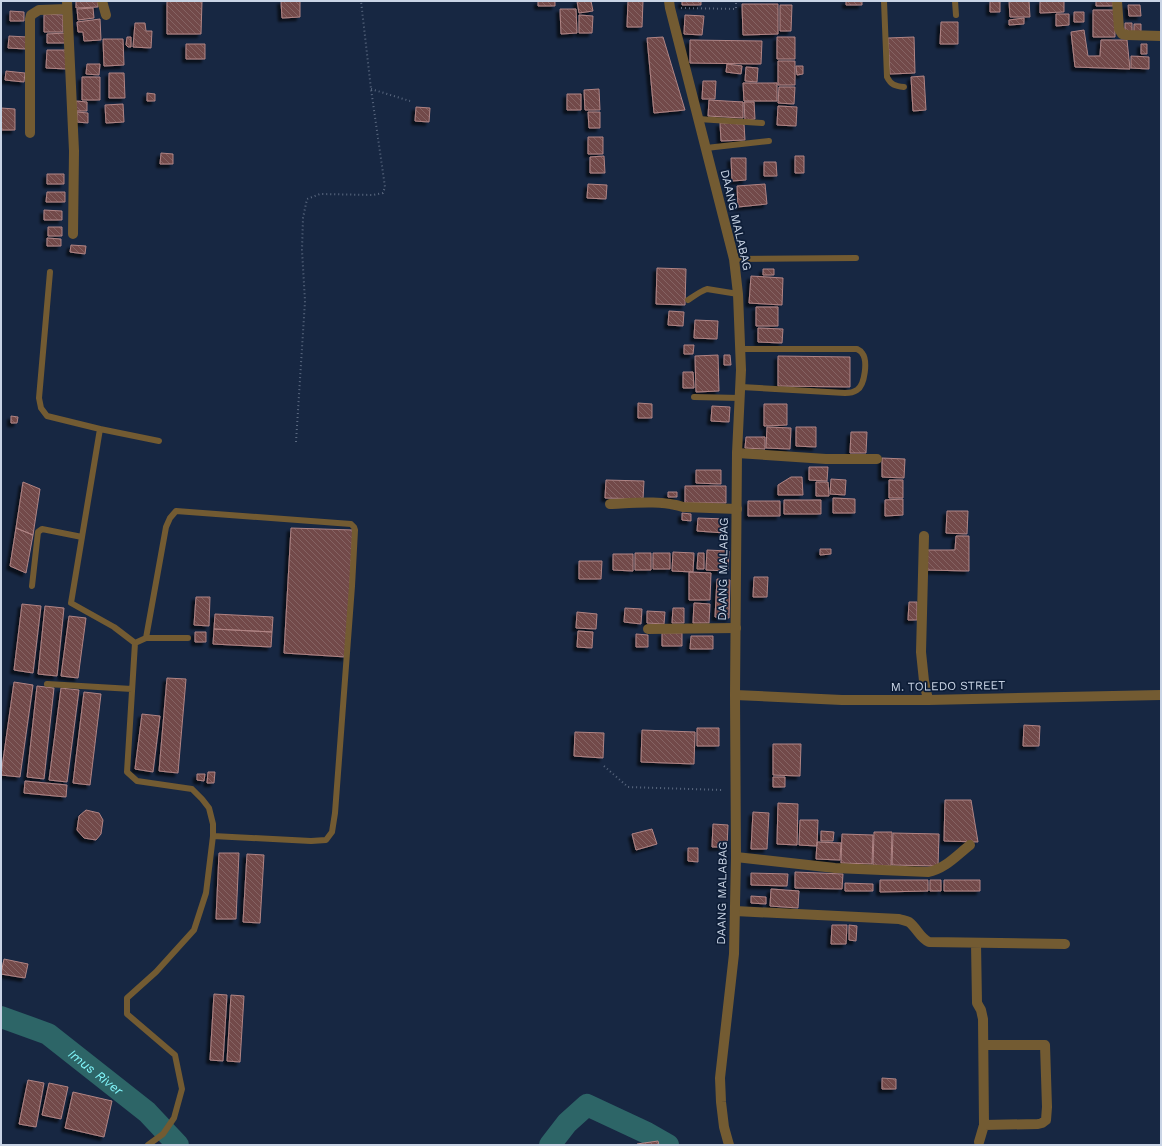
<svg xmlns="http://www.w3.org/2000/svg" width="1162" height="1146" viewBox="0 0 1162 1146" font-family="'Work Sans',sans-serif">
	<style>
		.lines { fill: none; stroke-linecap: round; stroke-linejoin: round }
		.river { stroke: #2d6567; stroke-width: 22 }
		.building { fill: url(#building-back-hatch); stroke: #b08484; filter: url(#shadow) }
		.path { stroke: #5b6980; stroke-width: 2; stroke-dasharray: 1 3; stroke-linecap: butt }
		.service { stroke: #735b32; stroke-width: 6 }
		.minor { stroke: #735b32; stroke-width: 10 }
		.tertiary { stroke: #735b32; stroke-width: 10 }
		.labels { text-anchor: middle; stroke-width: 3.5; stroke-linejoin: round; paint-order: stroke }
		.street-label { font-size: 12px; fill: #c9d4e5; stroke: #0d1d37 }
		.water-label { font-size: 13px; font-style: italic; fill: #80f4f9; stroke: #0d1d37 }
	</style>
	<defs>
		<pattern id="building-back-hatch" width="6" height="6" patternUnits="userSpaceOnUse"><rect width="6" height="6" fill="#724a4a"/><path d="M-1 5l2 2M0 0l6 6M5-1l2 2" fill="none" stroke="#856364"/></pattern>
		<filter id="shadow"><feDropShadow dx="-3.5" dy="3.5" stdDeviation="1" flood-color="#0009"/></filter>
	</defs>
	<rect width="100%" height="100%" fill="#172742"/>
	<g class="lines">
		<g class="river">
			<path id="s1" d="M1,1017L48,1034L147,1112L178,1145"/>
			<path d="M550,1145L567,1123L587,1105L647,1133L668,1145"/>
		</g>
	</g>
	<path class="building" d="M76,1H98V7L76,8Z
		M167,1H202L201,34H167Z
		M281,1H300V17L282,18Z
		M538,1H555V6H538Z
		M577,1H591L593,11L579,13Z
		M628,1H643L642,27H627Z
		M682,1H701V5H682Z
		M846,1H862V5H846Z
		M990,1H1000V12H990Z
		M1009,1H1029L1030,17H1010Z
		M1040,1H1064V12L1040,13Z
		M1096,1H1113V6H1096Z
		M742,4H778V34L743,35Z
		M780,5H792L791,31H780Z
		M1128,5H1140L1141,16H1129Z
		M93,8L94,18L78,20L77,9Z
		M560,9H576L577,33L561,34Z
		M1093,10H1115V37H1093Z
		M10,11L24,12V21H10Z
		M1074,12H1084V22H1074Z
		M44,14L63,15V32H44Z
		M1056,14H1069V25L1056,26Z
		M579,15L593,16L592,33H579Z
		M685,15L704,16L702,35L684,34Z
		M1024,18V24L1009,25V20Z
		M100,19L101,40L84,41L83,32H78L77,22Z
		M941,22H958V44H940Z
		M135,23H145L146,31H152L151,48L133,47Z
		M1125,23H1132V32H1125Z
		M1134,24H1141V32H1134Z
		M1084,30L1088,56H1100L1101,40H1127L1130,69L1075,67L1071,32Z
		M66,33V43H47V34Z
		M9,36L27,37L26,49L8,48Z
		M127,37H131V47H128L126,45Z
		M663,37L685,110L654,113L647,38Z
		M777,37H795V59H777Z
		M914,37L915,73L890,74L888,38Z
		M103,39H123L124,65L104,66Z
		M690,40L762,41L761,64L690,63Z
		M186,44H205V59H186Z
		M1141,44H1147V54H1141Z
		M47,50H67V69L46,68Z
		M1131,56L1149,57V69L1131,68Z
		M778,61H795V85H778Z
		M87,64H100L99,75L86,74Z
		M727,64L742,66L741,74L726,72Z
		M796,66H803V74L797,75Z
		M746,67L758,68L757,82L745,81Z
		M6,71L25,73L24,82L5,80Z
		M109,73H124L125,98H109Z
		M924,76L926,110L913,111L911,77Z
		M82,77H100V100H82Z
		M703,81H716L715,99H702Z
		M743,83H777V101H744Z
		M779,87H795L794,104L778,103Z
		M599,89L600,110H585L584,90Z
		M147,93L155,94V101H147Z
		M567,94H581V110H567Z
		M709,100L743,102V118L708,116Z
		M76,101L87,102V111H76Z
		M744,102H754L755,119L745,120Z
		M123,104L124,122L106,123L105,105Z
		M778,106L797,107L796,126L777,125Z
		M416,107L430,108L429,122L415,121Z
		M1,108L15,109V130H1Z
		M77,112L88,113V123L77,122Z
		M588,112H600V128H589Z
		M720,123L744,124L745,140L721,141Z
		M588,137H603V154H588Z
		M161,153L173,154V164H160Z
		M604,156L605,173H590V157Z
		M795,156H804V173H795Z
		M731,158H746V180L732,181Z
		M764,162H776L777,176H764Z
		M47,174H64V184H47Z
		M588,184L607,185L606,199L587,198Z
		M765,184L767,204L738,207L737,186Z
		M47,192H65V202H46Z
		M44,210L62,211V220H44Z
		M48,227H62V236H48Z
		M47,238L61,239V246H47Z
		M71,245L86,246L85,254L70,252Z
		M657,268L686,269L685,305L656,304Z
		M763,269H774V275H763Z
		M751,276L783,278L782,305L749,303Z
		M756,307H778V326H756Z
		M669,311L684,312L683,326L668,325Z
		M695,320L718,321L717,339L694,338Z
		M758,328L783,329L782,343L758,342Z
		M684,345H694L693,354H684Z
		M718,355L719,391L696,392L695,356Z
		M724,355H730L731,365H724Z
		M778,356L850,357V387L778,386Z
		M683,372H693L694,388H683Z
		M638,403L652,404V418H638Z
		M764,404H787V425L764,426Z
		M712,406L730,407L729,422L711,421Z
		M11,416L18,417L17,423H11Z
		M767,427L791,428L790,449L766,448Z
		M796,427H816V447L796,446Z
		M851,432H867L866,453H850Z
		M746,437H765V449L745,448Z
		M882,458L905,459L904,478L882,477Z
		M809,467H828L827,481L809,480Z
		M696,470H721V484L696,483Z
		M791,477H802L803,495H778V485Z
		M831,479L846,480L845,495L830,494Z
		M606,480L644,481L643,499L605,498Z
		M889,480H903V498H889Z
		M23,482L40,489L33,535L16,528Z
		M816,482H828L829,496H816Z
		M685,486H726V503H685Z
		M668,492H677V497H668Z
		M833,498L855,499V513H833Z
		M903,499V515L885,516V500Z
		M784,500H821V514H784Z
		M748,501H780V516H748Z
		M947,511H968L967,534L946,533Z
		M682,513L691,514V521L682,520Z
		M698,518L725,519V533L697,531Z
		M16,528L33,535L26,573L10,566Z
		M291,528L353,530L346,657L284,653Z
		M956,536H969V571L926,570L927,550H955Z
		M820,549H831V554L820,555Z
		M707,550L729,551L728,571L706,570Z
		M673,552L694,553L693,572L672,571Z
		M635,553H651V570H635Z
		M653,553H670V569H653Z
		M698,553H704V569H697Z
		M613,554H633V571L613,570Z
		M579,561H602L601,579H579Z
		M689,572L711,573L710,600H689Z
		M754,577H768L767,597H753Z
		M717,579L730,580L729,618L715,617Z
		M196,597H210L209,626L194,625Z
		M909,602H917V620H908Z
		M694,603L710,604L709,623H693Z
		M22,604L41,606L33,673L14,670Z
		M45,606L64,608L57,676L38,674Z
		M625,608L642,609L641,624L624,622Z
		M673,608H684V623H672Z
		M647,611L665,612L664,624L647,623Z
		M577,612L597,614L596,629L576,628Z
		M215,614L273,617L272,632L214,629Z
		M69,616L86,618L78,678L61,676Z
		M214,629L272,632L271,647L213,644Z
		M578,631L593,632L592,648L577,647Z
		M195,632H206V642H195Z
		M662,633H682V646H662Z
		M636,634L648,635V647H636Z
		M691,636H713V649H690Z
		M167,678L186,679L178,773L159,771Z
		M14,682L33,685L20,777L1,775Z
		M37,686L54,688L44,779L27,777Z
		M61,688L79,690L67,782L49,780Z
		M84,692L101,694L90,785L73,783Z
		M142,714L160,716L153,772L135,769Z
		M1024,725L1040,726L1039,746H1023Z
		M697,728H719V746H697Z
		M642,730L695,732L694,764L641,762Z
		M575,732L604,733L603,758L574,756Z
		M773,744H801L800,776L773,775Z
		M208,772H215L214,783H207Z
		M197,774H205L204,781L197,780Z
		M773,777H785V787H773Z
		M25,781L67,785L66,797L24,793Z
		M945,800H971L978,842L944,841Z
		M778,803L798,804L797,845L777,844Z
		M86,810L99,813L103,820L101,834L96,840L84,838L77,830L79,816Z
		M753,812L769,813L767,849H751Z
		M800,820H818L817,846L799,845Z
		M713,824L728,825L727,847H712Z
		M652,829L657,844L636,850L632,834Z
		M821,831L834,832L833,841H821Z
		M874,832H892L891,866L873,865Z
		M893,833L939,834L938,866L892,865Z
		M842,834L873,835L872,864L841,863Z
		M817,842L841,843L840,860L816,859Z
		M688,848H698V862L688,861Z
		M219,853H239L236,919H216Z
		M247,854L264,855L260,923L243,922Z
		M795,872L843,874L842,889L795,888Z
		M751,873L788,874L787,886L751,885Z
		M880,880H928V891L880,892Z
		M930,880H941V891H930Z
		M944,880H980V891H944Z
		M845,883L873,884V891H845Z
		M771,889L799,891L798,908L770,906Z
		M751,896L766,897V904L751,903Z
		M832,925H847L846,944H831Z
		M849,925L857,926L856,941L849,940Z
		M4,959L28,964L25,978L1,974Z
		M214,994L227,995L223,1061L210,1060Z
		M231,995L244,996L240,1062L227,1061Z
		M882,1078L896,1079V1089H882Z
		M28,1080L44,1083L36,1127L19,1124Z
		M49,1083L68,1087L61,1119L42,1115Z
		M73,1092L112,1101L104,1137L65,1128Z
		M658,1141L659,1145H637V1144Z"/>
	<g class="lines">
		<path class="path" d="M681,8L736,9V1
			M371,89L410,101
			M296,442L305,301L302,250L303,218L307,199L320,194L373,195L383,193L385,187L371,89L361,1
			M604,766L628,787L724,790"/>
		<path class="service" d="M884,1L887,77C891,85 895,86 904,87
			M955,1L956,15
			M698,119L762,123
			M706,148L769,141
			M734,259L856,258
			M50,272L39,398L41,408L47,416L100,429
			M688,300C694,296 701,291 707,289L738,294
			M740,349H857C859,350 861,351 862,353C868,360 865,385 857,390C854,392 849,393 845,393L741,387
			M694,397L740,398
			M82,537L100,429L159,441
			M32,586L38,532L42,529L82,537L71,603L114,627L135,643L127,772L137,781L192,789L202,799L209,808L213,824V836L206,893L194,930L156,972L127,998V1014L175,1055L182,1089L174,1118L163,1134L148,1145
			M146,638H188
			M135,643L146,638L166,527L170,518L176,511L351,524L354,527L355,530L352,586L335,813L332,832L326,840L311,841L213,836
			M47,684L132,689"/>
		<path class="minor" d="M67,1L74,151L73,234
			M102,1L106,15
			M1117,1L1119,29L1122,34L1127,35L1161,36
			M30,133V19L31,15L39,10L67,9
			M737,453L826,459H877
			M610,504C633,503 662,500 683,507L737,509
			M924,536L921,652L924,681L928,700
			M648,629L736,628
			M735,695L842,700H928L1161,695
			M736,857L835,868L928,872C945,869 957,855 970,845
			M735,911L899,919C902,920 907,921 909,922C917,928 920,938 929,942L1065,944
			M976,943L977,1003L981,1010L983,1019L984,1125L979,1142
			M984,1045H1045L1047,1107L1046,1120L1042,1123L1038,1124L984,1125"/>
		<path class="tertiary" d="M669,1L670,8L734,259L738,294L741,370L737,453L735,695L736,857L734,954L720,1078L721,1102L724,1127L729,1145"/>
	</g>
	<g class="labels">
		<g class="street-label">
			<text transform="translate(736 220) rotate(77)" y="4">DAANG MALABAG</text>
			<text transform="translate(723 569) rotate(-89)" y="4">DAANG MALABAG</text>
			<text transform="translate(948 686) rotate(-1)" y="4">M. TOLEDO STREET</text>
			<text transform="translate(722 893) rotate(-89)" y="4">DAANG MALABAG</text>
		</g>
		<g class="water-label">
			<text dy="5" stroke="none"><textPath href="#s1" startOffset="111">Imus River</textPath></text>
		</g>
	</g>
	<rect width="1162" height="1146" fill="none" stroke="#c9d4e5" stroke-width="4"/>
</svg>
